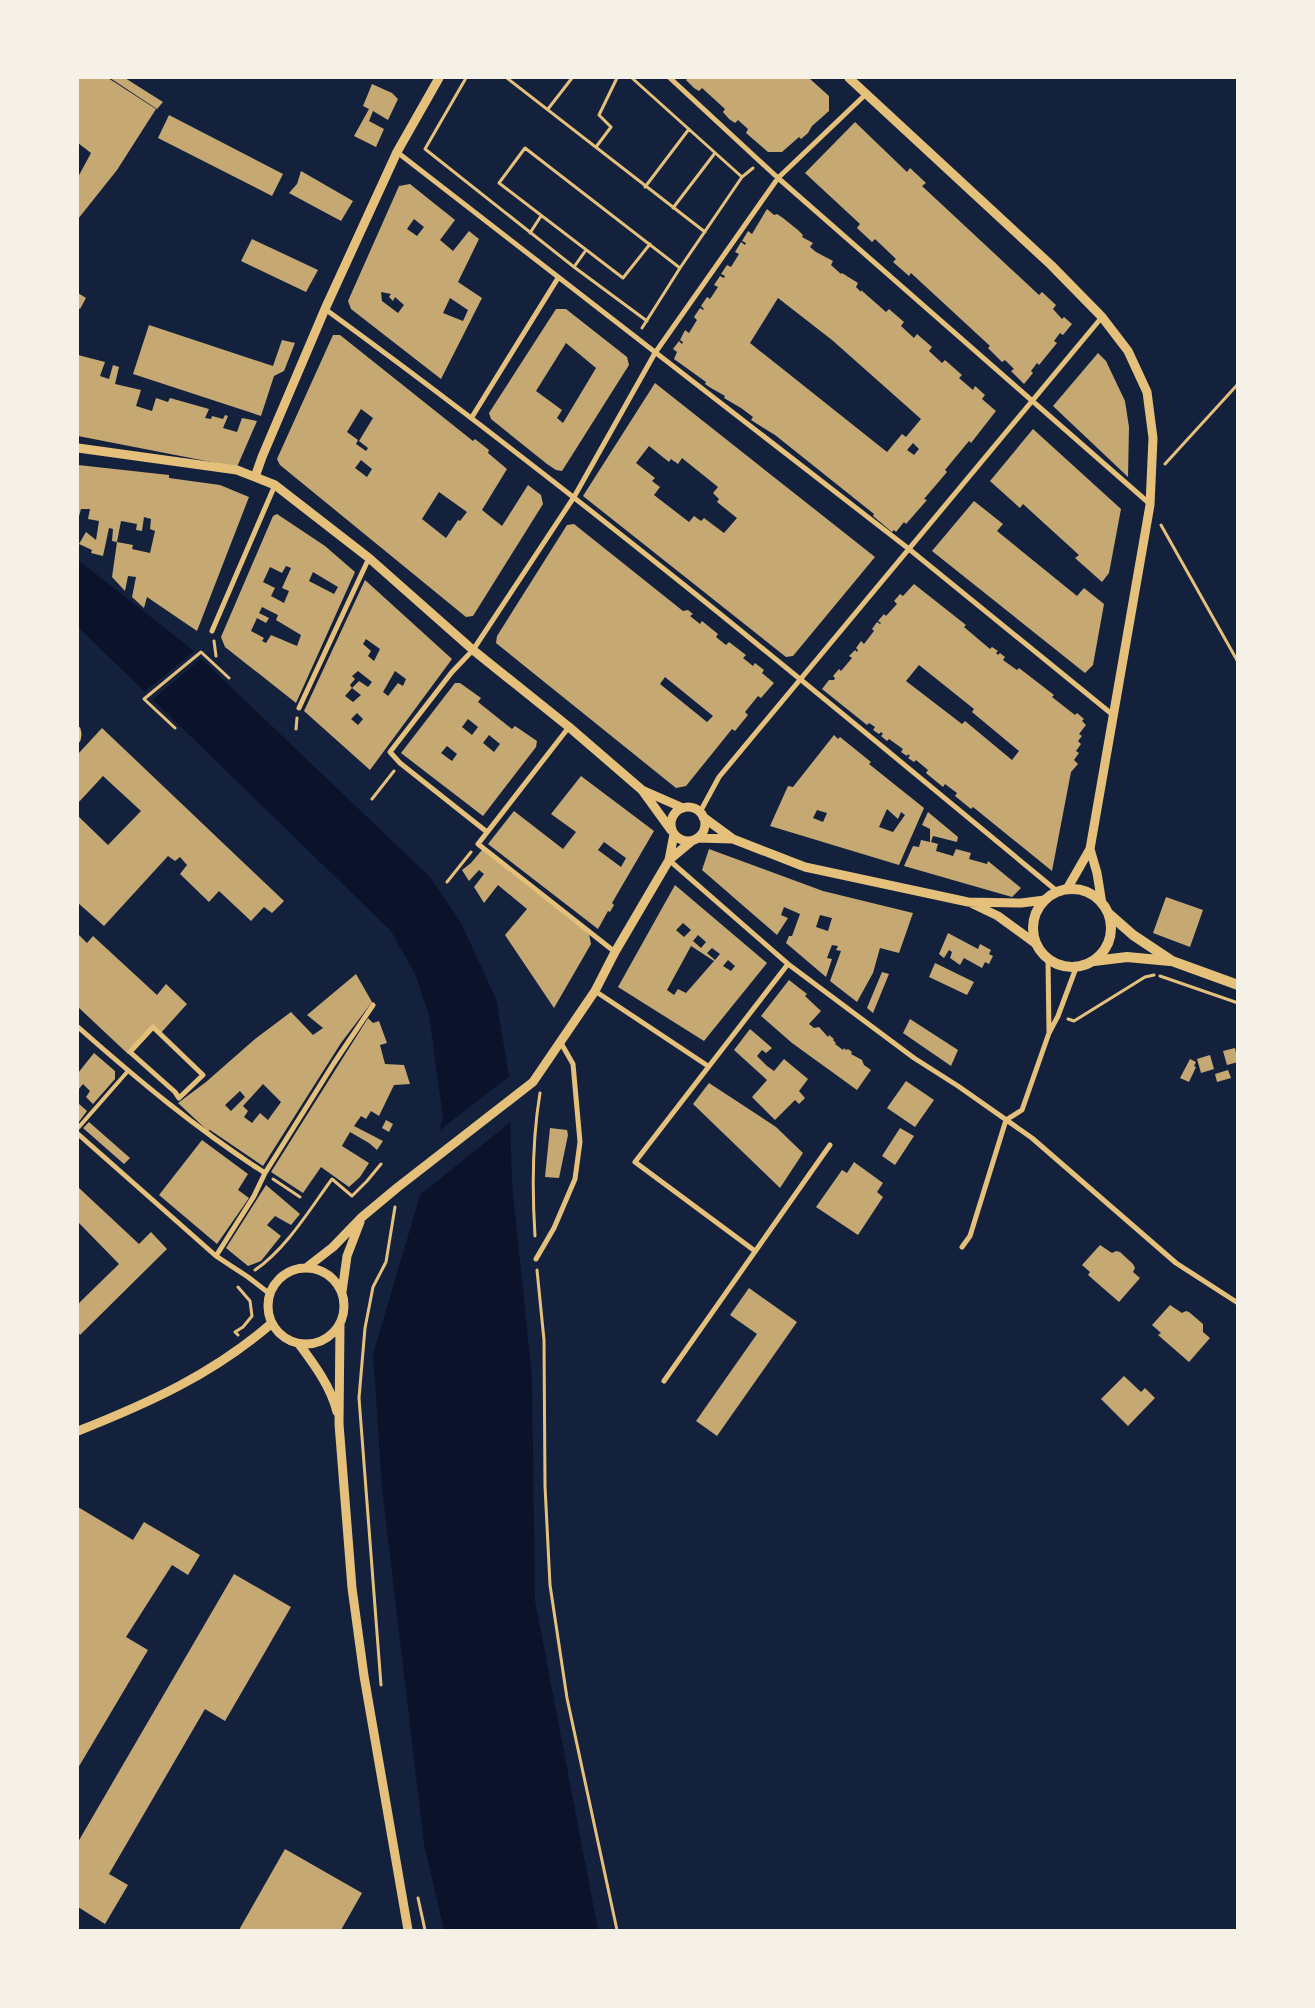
<svg xmlns="http://www.w3.org/2000/svg" width="1315" height="2008" viewBox="0 0 1315 2008" font-family="Overpass,sans-serif">
	<style>
		.water { fill: #0b132b }
		.pier { fill: #14213d }
		.building { fill: #c6a872; fill-rule: evenodd }
		.lines { fill: none; stroke-linecap: round; stroke-linejoin: round }
		.path { stroke: #e5c07b; stroke-width: 3 }
		.service { stroke: #e5c07b; stroke-width: 4 }
		.minor { stroke: #e5c07b; stroke-width: 5 }
		.tertiary { stroke: #e5c07b; stroke-width: 9 }
		.secondary { stroke: #e5c07b; stroke-width: 10 }
	</style>
	<rect width="100%" height="100%" fill="#14213d"/>
	<path class="water" d="M78,560L188,646L430,877L461,923L496,999L509,1076L512,1183L532,1377L535,1600L598,1930H444L424,1844L382,1488L373,1354L443,1118L429,1015L415,974L391,931L78,627Z"/>
	<path class="pier" d="M196,650L203,657L151,701L143,693Z
		M511,1075L513,1120L416,1198L436,1133Z"/>
	<path class="building" d="M78,78H108L156,109L117,170L78,219V177L91,153L78,143Z
		M110,78H125L163,102L157,109Z
		M688,78H809L829,96V111L812,126L808,133L801,139L799,137L782,152H768L746,133L748,129L738,120L735,123L729,119L723,112L725,109L702,88L699,91L694,88L686,80Z
		M372,84L392,93L398,99L388,120L373,111L369,121L384,129L376,147L354,136L369,109L363,106Z
		M169,115L283,174L272,196L158,138Z
		M855,122L907,172L910,168L926,183L922,186L1039,295L1042,292L1056,305L1053,309L1062,319L1064,317L1072,324L1063,335L1060,333L1054,341L1057,343L1039,365L1037,363L1031,371L1033,373L1024,384L1011,371L1014,369L1005,360L1002,362L988,348L990,346L911,273L909,276L893,262L896,259L875,239L872,242L857,228L860,224L805,173Z
		M301,171L353,201L341,221L289,193L297,184Z
		M410,184L455,220L440,240L453,251L469,231L479,239L458,282L482,298L441,379L351,309L348,301L399,186ZM414,219L424,227L417,236L407,229ZM381,292L391,294L389,297L393,301L395,297L404,305L398,313L382,301ZM450,298L468,310L463,321L443,313Z
		M767,209L774,215L777,214L783,218L798,230L803,235L802,237L813,243L810,247L816,252L833,261L831,265L841,274L842,273L858,283L856,287L861,292V290L886,312L889,309L904,322L901,326L914,338L917,334L932,347L929,351L942,363L945,360L962,375L959,378L973,390L975,386L985,395L982,399L996,411L971,443L969,441L945,470L947,472L924,499L927,500L906,524L904,522L896,532L894,530L892,532L873,516L874,514L775,435L751,420L753,417L741,408L724,398L725,396L711,388L705,384L706,382L674,359L677,352L673,349L679,341L682,344L683,342L680,340L685,330L689,333L697,320L694,317L700,308L703,310L704,309L701,306L707,297L710,299L718,287L714,285L720,276L724,278L725,276L721,274L727,265L731,267L739,254L735,252L741,242L745,245L746,243L742,241L748,231L752,234ZM778,298L832,340L921,419L906,437L902,434L887,452L750,343ZM913,443L919,449L914,455L907,450Z
		M252,239L318,270L306,292L241,261Z
		M78,293L86,298L80,309L78,308Z
		M556,309H566L627,357L629,365L562,471L556,470L547,464L491,419L489,413ZM566,343L596,368L563,423L557,418L562,410L536,391Z
		M149,325L273,366L282,340L295,343L284,371L274,376L261,416L133,374Z
		M333,335H340L473,441L475,439L489,450L488,453L507,469L482,510L502,526L528,485L541,495L543,504L473,616L466,617L280,465L277,459ZM361,409L373,418L359,441L368,448L366,451L356,444L358,440L347,432ZM361,460L372,469L367,477L355,468ZM439,492L467,512L460,521L458,520L446,538L422,519Z
		M1098,353L1106,361L1125,401L1129,427L1128,477L1053,406Z
		M78,355L105,362L100,376L109,379L113,365L119,367L115,384L141,390L136,406L152,411L156,398L168,402L170,398L209,409L205,418L211,419L212,416L223,419L225,415L228,416L223,428L237,432L242,418L257,421L237,467L78,436Z
		M655,383L875,557L793,656L786,657L583,496ZM649,446L669,462L671,459L678,464L682,458L718,487L713,493L719,499L717,502L737,518L724,533L704,518L701,521L694,516L689,522L654,495L660,487L652,481L655,478L636,463Z
		M1033,429L1121,509L1109,573L1102,582L1075,558L1079,555L1023,504L1020,508L990,481Z
		M78,465L169,475V478L220,485L249,497L197,631L147,597L144,608L132,597L136,577L128,576L125,591L112,577L117,542L133,545L132,549L150,553L155,531L150,529L151,519L144,517L142,531L136,530L137,524L121,521L117,542L112,541L113,529L109,528L103,556L91,553L92,550L79,544L86,532L96,540L99,521L88,519L90,509H81L78,520Z
		M974,501L1003,524L997,531L1077,596L1084,588L1104,604L1093,665L1085,673L932,551Z
		M277,514L325,546L355,572L296,703L225,647L221,637L273,516ZM286,566L291,568L282,588L289,591L284,603L271,596L275,588L263,582L270,567L282,573ZM313,572L338,587L334,594L309,581ZM262,607L278,615L276,620L301,635L297,646L271,635L266,643L262,641L264,638L251,631L257,618L266,623L269,618L259,613Z
		M574,524L683,611L688,610L693,614L690,616L700,624L702,621L718,634L716,637L726,645L729,642L746,655L743,658L753,666L755,663L764,670L762,673L774,683L761,698L758,696L745,712L748,715L735,731L732,729L686,786L676,788L496,643L497,636L567,525ZM665,677L713,716L707,722L660,684Z
		M365,580L452,659L370,770L304,711ZM366,639L380,649L374,661L368,656L371,651L363,644ZM358,671L372,682L368,687L359,681L352,688L361,695L353,702L345,696L352,688L350,685L355,679L352,676ZM395,671L406,679L403,686L398,683L388,696L383,692ZM357,713L363,719L358,725L351,719Z
		M914,584L966,625L964,627L990,649L992,647L998,651L996,653L998,655L1000,653L1005,657L1003,660L1017,670L1019,668L1054,695L1052,697L1075,715L1077,713L1084,719L1082,721L1086,725L1079,734L1082,736L1078,741L1081,744L1076,751L1079,753L1074,760L1078,764L1071,772L1052,871L973,807L971,809L955,796L957,793L945,784L943,787L926,773L928,770L916,760L914,762L908,758L910,756L908,754L907,756L901,752L903,749L889,739L887,741L881,736L883,734L881,732L879,734L873,730L875,727L869,723L867,725L822,689L829,680H834L835,678L833,676L839,669L841,671L852,658L849,656L855,650L857,652L858,650L856,648L861,641L864,644L874,631L872,629L877,622L880,624L881,623L878,621L884,614L886,616L897,604L894,601L900,594L903,596ZM919,665L974,709L972,712L1019,751L1012,760L965,721L962,724L906,681Z
		M455,683H460L481,698L478,702L512,729L515,726L537,741L536,747L483,816L401,753ZM468,719L478,727L472,735L462,727ZM489,735L500,744L494,752L483,743ZM447,746L457,754L452,761L441,753Z
		M102,728L284,901L272,913L264,907L251,921L219,891L209,902L180,874L187,865L180,857L175,861L168,856L104,926L78,903V816L108,845L141,811L103,776L78,803V754Z
		M834,735L838,739L840,737L871,762L869,764L924,808L899,865L770,826L788,786L793,787ZM887,809L898,819L901,812L905,815L893,832L879,827ZM817,810L827,813L823,822L813,818Z
		M581,776L654,831L612,903L614,905L610,912L608,911L598,929L488,844L514,811L563,849L576,832L551,814ZM604,842L626,858L621,867L598,850Z
		M928,812L958,837L957,842L933,836L931,842L938,844L936,851L953,856L956,849L971,853L969,859L987,864L988,861L1021,888L1012,897L904,866L913,846L919,847L921,840L930,842V829L922,825Z
		M709,849L823,891L913,913L899,953L880,948L873,973L857,1002L830,981L841,951L836,950L838,946L832,945L827,958L832,959L826,977L786,943L789,936H792L800,914L784,907L781,915L788,918L777,935L702,870ZM820,915L832,918L828,931L816,927Z
		M482,850L589,934L591,944L554,1008L505,935L527,909L498,885L484,903L474,887L484,874L479,870L469,881L462,870L471,863Z
		M675,885L767,963L704,1041L618,987ZM683,923L691,930L684,937L676,930ZM698,935L706,942L701,948L693,941ZM691,946L714,961L686,993L678,989L674,995L667,990ZM712,948L720,954L715,960L707,953ZM728,960L735,966L731,971L723,966Z
		M1166,897L1203,910L1190,947L1153,933Z
		M948,933L978,949L980,944L991,950L989,954L993,956L989,964L985,962L982,968L964,958L960,965L950,958L952,952L949,950L944,958L939,954Z
		M78,934L87,943L93,936L157,995L166,984L187,1004L160,1034L153,1027L128,1054L78,1007Z
		M935,963L974,982L967,995L929,977Z
		M882,972L889,974L873,1013L867,1008Z
		M356,974L372,1002L341,1043L263,1166L210,1130L208,1131L178,1103L206,1082L255,1039L291,1012L313,1035L323,1028L307,1015ZM263,1084L281,1102L268,1120L260,1113L252,1123L244,1117L248,1111L243,1106ZM240,1091L245,1097L231,1111L225,1105Z
		M789,980L807,994L805,996L821,1011L809,1024L814,1028L819,1027L828,1037L829,1035L834,1039L833,1040L836,1043L835,1044L843,1050L844,1048L846,1050L848,1049L852,1052L851,1054L862,1060L864,1065L871,1070L857,1090L792,1043L761,1016Z
		M368,1018L373,1023L379,1021L387,1043L380,1045L385,1064L404,1065L410,1084L394,1085L379,1116L371,1111L366,1119L361,1116L354,1126L383,1141L377,1150L369,1143L350,1132L343,1144L342,1146L369,1163L360,1177L349,1187L321,1167L303,1193L271,1172Z
		M910,1019L958,1050L951,1066L903,1033Z
		M750,1029L772,1048L766,1053L762,1050L757,1056L767,1066L774,1071L784,1059L808,1079L799,1091L805,1098L799,1104L795,1100L775,1120L752,1097L767,1080L734,1050Z
		M1235,1048L1238,1062L1227,1065L1223,1051Z
		M94,1053L115,1071V1079L93,1104L86,1097L90,1091L83,1084L78,1090V1073Z
		M1210,1055L1214,1069L1201,1073L1197,1059Z
		M1190,1059L1196,1062L1194,1066L1196,1067L1189,1082L1180,1078Z
		M1228,1070L1231,1078L1217,1082L1215,1074Z
		M906,1081L934,1100L915,1127L887,1108Z
		M709,1083L776,1127L803,1153L780,1188L693,1104Z
		M78,1103L87,1111L78,1123Z
		M386,1120L393,1124L389,1132L382,1128Z
		M89,1122L130,1158L124,1164L83,1128Z
		M550,1128L567,1130L568,1135L559,1178L545,1177Z
		M900,1128L914,1136L895,1165L882,1156Z
		M202,1140L248,1174L238,1190L249,1198L217,1244L159,1195Z
		M854,1162L883,1183L877,1192L883,1197L858,1235L816,1207L842,1170L847,1173Z
		M266,1185L300,1214L291,1225L275,1216L267,1225L281,1236L261,1261L248,1266L226,1248Z
		M79,1188L139,1244L151,1232L167,1249L80,1335L78,1332V1301L79,1303L119,1264L78,1222Z
		M1100,1245L1112,1253L1116,1251L1120,1252L1133,1264L1135,1268L1133,1272L1140,1278L1119,1302L1088,1275L1090,1272L1082,1265Z
		M749,1288L797,1322L717,1436L696,1421L757,1334L730,1315Z
		M1170,1305L1182,1313L1186,1311L1189,1312L1203,1324V1332L1210,1338L1189,1362L1158,1335L1161,1333L1152,1325Z
		M1124,1376L1141,1392L1145,1388L1155,1398L1128,1426L1101,1399Z
		M78,1507L133,1540L144,1522L200,1555L188,1575L172,1565L126,1637L148,1650L78,1768Z
		M234,1574L291,1607L225,1721L205,1709L109,1874L128,1885L105,1924L78,1907V1842Z
		M285,1849L362,1893L341,1930H239Z"/>
	<g class="lines">
		<path class="path" d="M466,78L425,149L574,267L647,321
			M507,78L705,232
			M632,78L742,177L680,268L642,328
			M548,109L572,78
			M596,147L611,127L599,115L617,78
			M742,177L753,168
			M645,187L689,129
			M673,208L715,153
			M530,233L541,216
			M650,244L623,278L499,183L525,148L680,268
			M574,267L586,250
			M1165,464L1238,384
			M1161,525L1238,662
			M214,641L216,656
			M175,728L144,699L201,652L229,678
			M296,729L297,718
			M372,799L394,771
			M447,882L471,852
			M1160,976L1238,1003
			M1068,1019L1074,1021L1145,977L1154,975
			M273,1179L300,1197
			M535,1236C532,1189 532,1141 540,1093
			M255,1270C286,1249 310,1209 332,1179L352,1196L367,1181L381,1164
			M537,1270L544,1340L545,1486L550,1585L567,1698L617,1930
			M238,1335L235,1332L243,1327L252,1316L250,1301L238,1287
			M381,1685L359,1398L365,1328L373,1287L386,1262L395,1207
			M418,1898L425,1930"/>
		<path class="service" d="M78,1128L128,1071"/>
		<path class="minor" d="M670,78L778,178L1150,504
			M397,152L909,549L1113,715
			M325,309C578,493 818,693 1058,892
			M472,417L558,278
			M212,631L275,485
			M299,708L369,558
			M569,727L478,844L615,952
			M78,729L79,734L78,740
			M700,812L719,777L1102,317
			M487,832L400,763L390,752L452,672L473,650L574,497L655,353L778,178L866,94
			M669,860L788,964L914,1058L958,1086L1032,1138L1176,1263L1238,1303
			M1048,959L1049,1032
			M595,991L708,1066
			M78,1027C138,1080 198,1130 265,1173
			M153,1027L203,1075L179,1098L175,1092L130,1052Z
			M78,1134L216,1256L248,1277L270,1294
			M962,1247L970,1236L1006,1120L1022,1110L1049,1033L1058,1016L1076,968
			M755,1251L635,1162L788,964
			M216,1256L254,1196L265,1173L334,1063L373,1005
			M536,1259L554,1228L575,1179L580,1142L573,1064L561,1043
			M664,1381L830,1145"/>
		<path class="tertiary" d="M849,78L1051,265L1102,317L1128,351L1147,392L1153,438L1150,505L1090,849L1067,889
			M78,448L237,470L275,485L369,558L473,650L569,727L642,790L671,830
			M255,477L262,457L325,309L397,152L439,78
			M642,790L683,808
			M671 824a17 17 0 1 1 34 0a17 17 0 1 1-34 0Z
			M703,817L733,839L805,867L968,902L1021,903L1045,900
			M698,838L733,839
			M1090,849L1097,873L1102,904
			M669,860L674,834
			M971,903L998,916L1035,943
			M306,1268L333,1247L362,1217L398,1187L533,1082L595,991L615,952L669,860L693,840
			M268 1306a38 38 0 1 1 76 0a38 38 0 1 1-76 0Z
			M342,1292L347,1256L360,1222
			M340,1324L339,1424L352,1588L364,1676L408,1930
			M299,1344C314,1364 331,1387 337,1412
			M78,1431C149,1403 213,1374 272,1323"/>
		<path class="secondary" d="M1033 928a39 39 0 1 1 78 0a39 39 0 1 1-78 0Z
			M1108,913L1133,935L1172,961L1238,985
			M1094,961L1127,957L1170,961"/>
	</g>
	<rect width="1315" height="2008" fill="none" stroke="#f6f1e7" stroke-width="158"/>
</svg>
